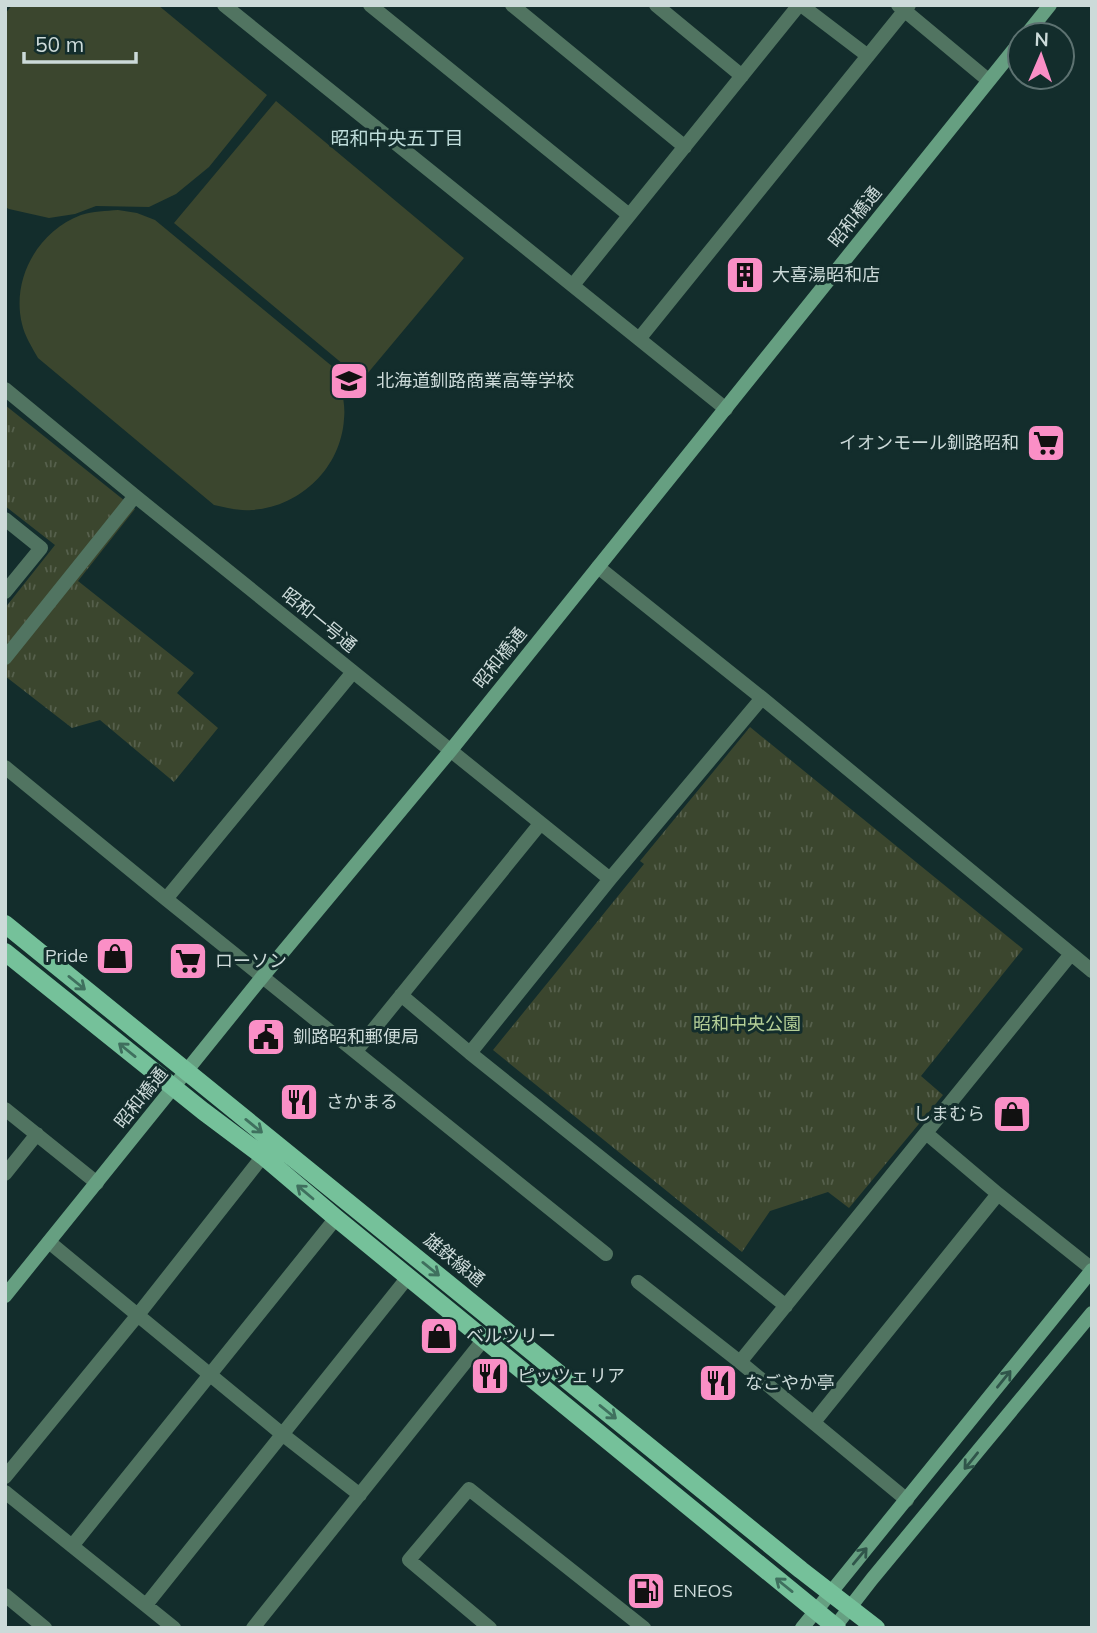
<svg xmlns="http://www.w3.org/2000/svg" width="1097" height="1633" viewBox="0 0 1097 1633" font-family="Mulish,'Noto Sans JP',sans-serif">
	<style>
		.grass { fill: url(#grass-tufts) }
		.pitch { fill: #3b462e }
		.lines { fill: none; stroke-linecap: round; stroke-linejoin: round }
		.street { stroke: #517461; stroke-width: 14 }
		.secondary { stroke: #669f81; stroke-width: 14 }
		.primary { stroke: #75c19a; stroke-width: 18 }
		.oneway { stroke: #3f705e }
		.oneway2 { stroke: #30554a }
		.labels { text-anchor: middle; stroke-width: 6; stroke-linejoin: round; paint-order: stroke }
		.street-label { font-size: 18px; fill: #ccdad9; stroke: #132d2c }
		.poi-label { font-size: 18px; fill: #ccdad9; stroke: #132d2c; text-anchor: start }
		.park-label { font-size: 18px; fill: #b4cf97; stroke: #132d2c }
		.neighbourhood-label { font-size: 19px; fill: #bfdddb; stroke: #132d2c }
	</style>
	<defs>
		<pattern id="grass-tufts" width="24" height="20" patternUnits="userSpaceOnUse" patternTransform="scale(1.75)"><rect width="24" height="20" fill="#3b462e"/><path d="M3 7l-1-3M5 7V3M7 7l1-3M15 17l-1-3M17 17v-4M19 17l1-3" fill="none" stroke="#56604c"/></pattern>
	</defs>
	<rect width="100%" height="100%" fill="#132d2c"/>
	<path class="grass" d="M5,405L135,509L78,581L194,673L177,693L218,728L174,782L100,720L72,728L5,676V608L55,545L5,506Z
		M750,727L1023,949L921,1076L943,1095L849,1208L828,1192L770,1211L742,1252L493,1050L644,864L640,861Z"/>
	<path class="pitch" d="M12,5H158L267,95L209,167L176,194L149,207L96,206L75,214L49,218L9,209L5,207V14Z
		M276,101L464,258L362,380L174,223Z
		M118,210L137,213L155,220L333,367C340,384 346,400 344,419C341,468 300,507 252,510C239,511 227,508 214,505L38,358C32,347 25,337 22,324C11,279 38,231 81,215C93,211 106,211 118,210Z"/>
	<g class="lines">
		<path class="street" d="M224,5L726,409
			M370,5L629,215
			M512,5L685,147
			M656,5L742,76
			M801,5L868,56
			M898,5L988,80
			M573,285L799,5
			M639,339L909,5
			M5,389L135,496L610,879
			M5,519L41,548L5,592
			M598,567L762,698L1092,971
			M5,658L135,496
			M5,767L166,899L606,1254
			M166,899L353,672
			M401,995L470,1053L786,1306
			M356,1051L540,824
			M470,1053L610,879L762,698
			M5,1109L97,1183
			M926,1133L998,1194L1092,1269
			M5,1174L37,1134
			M49,1242L282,1434L360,1495
			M638,1282L740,1362L907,1500
			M740,1362L1071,954
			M814,1422L998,1194
			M5,1477L137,1316L263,1156
			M5,1492L174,1628
			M72,1546L336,1218
			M5,1595L45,1628
			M146,1605L408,1277
			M253,1628L484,1339
			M490,1628L409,1560L469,1489L644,1628"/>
		<path class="secondary" d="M1026,35L1050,5
			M5,1296L263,976L451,750L1020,42
			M802,1628L1092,1270
			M834,1628L872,1579L1092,1313"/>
		<path class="primary" d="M5,924L801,1570L876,1628
			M5,952L203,1111L263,1156L336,1218L837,1628"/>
	</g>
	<defs><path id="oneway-shaft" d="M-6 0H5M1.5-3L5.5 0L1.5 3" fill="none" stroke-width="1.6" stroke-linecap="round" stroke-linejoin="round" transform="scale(1.75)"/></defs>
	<g class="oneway">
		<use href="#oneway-shaft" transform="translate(77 983) rotate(39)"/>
		<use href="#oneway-shaft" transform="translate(127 1050) rotate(-141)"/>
		<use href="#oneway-shaft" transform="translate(254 1126) rotate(39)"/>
		<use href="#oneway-shaft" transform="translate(305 1192) rotate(-140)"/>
		<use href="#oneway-shaft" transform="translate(431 1269) rotate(39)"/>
		<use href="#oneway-shaft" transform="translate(608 1412) rotate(39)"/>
		<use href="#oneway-shaft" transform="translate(784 1585) rotate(-141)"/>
	</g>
	<g class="oneway2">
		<use href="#oneway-shaft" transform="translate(1004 1379) rotate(-51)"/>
		<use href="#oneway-shaft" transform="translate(971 1461) rotate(129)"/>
		<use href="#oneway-shaft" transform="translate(860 1556) rotate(-50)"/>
	</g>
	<defs>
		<g id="building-square" transform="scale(2.0125)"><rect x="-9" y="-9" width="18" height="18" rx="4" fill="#fa8fc6" stroke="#132d2c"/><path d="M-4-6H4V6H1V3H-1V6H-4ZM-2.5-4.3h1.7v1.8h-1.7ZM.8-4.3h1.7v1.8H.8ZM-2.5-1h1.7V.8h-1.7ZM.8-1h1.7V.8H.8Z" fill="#111"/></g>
		<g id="school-square" transform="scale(2.0125)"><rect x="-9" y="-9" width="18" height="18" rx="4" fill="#fa8fc6" stroke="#132d2c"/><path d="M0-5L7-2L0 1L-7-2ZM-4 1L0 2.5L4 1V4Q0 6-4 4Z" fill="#111"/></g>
		<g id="supermarket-square" transform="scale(2.0125)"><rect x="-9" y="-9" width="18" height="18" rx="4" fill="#fa8fc6" stroke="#132d2c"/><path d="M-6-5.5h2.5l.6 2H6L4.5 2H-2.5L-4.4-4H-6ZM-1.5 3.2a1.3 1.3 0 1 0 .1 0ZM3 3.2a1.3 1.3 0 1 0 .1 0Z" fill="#111"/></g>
		<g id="shop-square" transform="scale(2.0125)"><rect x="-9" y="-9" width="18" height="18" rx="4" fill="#fa8fc6" stroke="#132d2c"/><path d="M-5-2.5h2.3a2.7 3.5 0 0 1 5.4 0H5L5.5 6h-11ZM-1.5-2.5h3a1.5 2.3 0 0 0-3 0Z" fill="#111"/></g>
		<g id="civic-square" transform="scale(2.0125)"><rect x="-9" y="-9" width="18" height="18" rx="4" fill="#fa8fc6" stroke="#132d2c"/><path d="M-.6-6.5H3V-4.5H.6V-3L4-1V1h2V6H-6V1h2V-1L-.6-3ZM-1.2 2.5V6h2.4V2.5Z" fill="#111"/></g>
		<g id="restaurant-square" transform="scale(2.0125)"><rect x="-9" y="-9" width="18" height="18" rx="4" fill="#fa8fc6" stroke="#132d2c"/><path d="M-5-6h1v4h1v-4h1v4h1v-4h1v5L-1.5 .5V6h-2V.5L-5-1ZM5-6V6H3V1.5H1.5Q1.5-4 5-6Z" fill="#111"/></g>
		<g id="fuel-square" transform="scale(2.0125)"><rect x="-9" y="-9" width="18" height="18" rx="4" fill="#fa8fc6" stroke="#132d2c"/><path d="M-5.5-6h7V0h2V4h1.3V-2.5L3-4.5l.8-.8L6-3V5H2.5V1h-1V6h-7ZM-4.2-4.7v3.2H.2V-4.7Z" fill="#111"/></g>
	</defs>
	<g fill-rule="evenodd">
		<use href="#building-square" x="745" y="275"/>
		<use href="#school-square" x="349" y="381"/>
		<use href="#supermarket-square" x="1046" y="443"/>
		<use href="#shop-square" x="115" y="956"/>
		<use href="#supermarket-square" x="188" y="961"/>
		<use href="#civic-square" x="266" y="1037"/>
		<use href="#restaurant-square" x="299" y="1102"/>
		<use href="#shop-square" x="1012" y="1114"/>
		<use href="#shop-square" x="439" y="1336"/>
		<use href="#restaurant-square" x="490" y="1376"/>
		<use href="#restaurant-square" x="718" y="1383"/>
		<use href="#fuel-square" x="646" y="1591"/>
	</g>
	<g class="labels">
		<g class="street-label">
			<text transform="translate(855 217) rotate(-51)" y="6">昭和橋通</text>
			<text transform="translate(319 620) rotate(39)" y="6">昭和一号通</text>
			<text transform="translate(500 658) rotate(-51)" y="6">昭和橋通</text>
			<text transform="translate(141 1098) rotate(-51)" y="6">昭和橋通</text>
			<text transform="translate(454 1260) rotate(39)" y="6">雄鉄線通</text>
		</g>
		<g class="poi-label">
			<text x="772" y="281">大喜湯昭和店</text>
			<text x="376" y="387">北海道釧路商業高等学校</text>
			<text x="1019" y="449" text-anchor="end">イオンモール釧路昭和</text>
			<text x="88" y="962" text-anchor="end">Pride</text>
			<text x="215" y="967">ローソン</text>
			<text x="293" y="1043">釧路昭和郵便局</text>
			<text x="326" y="1108">さかまる</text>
			<text x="985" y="1120" text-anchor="end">しまむら</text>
			<text x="466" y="1342">ベルツリー</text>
			<text x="517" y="1382">ピッツェリア</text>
			<text x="745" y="1389">なごやか亭</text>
			<text x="673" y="1597">ENEOS</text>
		</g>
		<g class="park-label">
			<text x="747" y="1030">昭和中央公園</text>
		</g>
		<g class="neighbourhood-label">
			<text x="397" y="145">昭和中央五丁目</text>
		</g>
	</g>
	<rect width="1097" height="1633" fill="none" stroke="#ccdad9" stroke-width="14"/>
	<g transform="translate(1041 56) rotate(2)"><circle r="33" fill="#132d2c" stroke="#5d7271" stroke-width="2"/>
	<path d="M0-5L12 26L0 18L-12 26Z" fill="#fa8fc6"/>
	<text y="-10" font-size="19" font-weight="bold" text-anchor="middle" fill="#ccdad9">N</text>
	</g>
	<path d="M24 52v10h112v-10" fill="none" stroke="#ccdad9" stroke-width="3.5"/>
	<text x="35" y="52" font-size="21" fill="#ccdad9" stroke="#132d2c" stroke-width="5" paint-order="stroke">50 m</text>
</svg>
